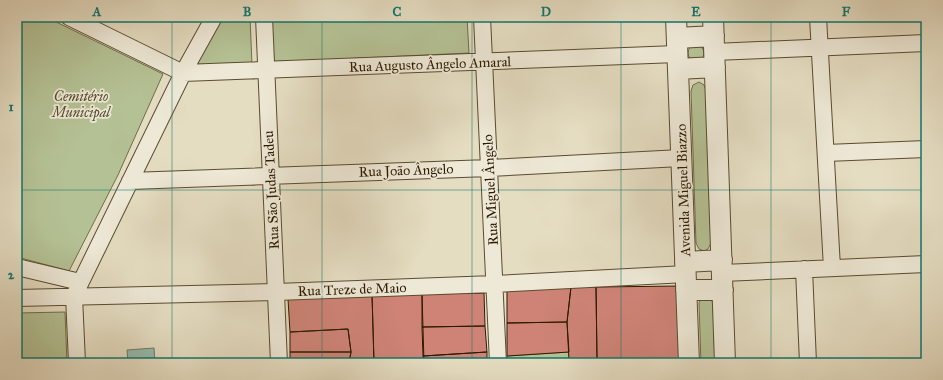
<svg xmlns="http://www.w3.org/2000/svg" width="943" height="380" viewBox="0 0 943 380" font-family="'IM FELL Great Primer',serif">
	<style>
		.green { fill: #b4c194; stroke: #706e4a }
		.water { fill: #96bcaf; stroke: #6c7b69 }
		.building { fill: #ce8376; stroke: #2d1a00 }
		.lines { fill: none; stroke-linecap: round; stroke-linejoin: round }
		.minor-casing { stroke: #5b4b30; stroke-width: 18 }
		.tertiary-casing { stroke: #5b4b30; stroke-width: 22 }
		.minor { stroke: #eee9d7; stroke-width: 16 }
		.tertiary { stroke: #eee9d7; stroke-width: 20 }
		.grid { fill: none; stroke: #0f766e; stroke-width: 1; stroke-opacity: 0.55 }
		.labels { text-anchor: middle; stroke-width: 3.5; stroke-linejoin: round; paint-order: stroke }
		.street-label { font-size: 14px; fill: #2d1a00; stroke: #eee9d7 }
		.park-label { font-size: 14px; font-style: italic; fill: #564c2c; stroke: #eee9d7 }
		.neatline { fill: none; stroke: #0f766e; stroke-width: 1.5 }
		.grid-label { font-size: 13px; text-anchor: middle; font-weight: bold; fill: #0f766e }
	</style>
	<rect width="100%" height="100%" fill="#e5ddc2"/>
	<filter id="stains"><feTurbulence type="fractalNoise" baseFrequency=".005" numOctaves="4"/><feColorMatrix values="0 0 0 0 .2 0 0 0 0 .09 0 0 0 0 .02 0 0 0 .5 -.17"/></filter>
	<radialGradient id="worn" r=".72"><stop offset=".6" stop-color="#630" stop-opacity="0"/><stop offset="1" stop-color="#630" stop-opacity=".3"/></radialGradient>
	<path class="green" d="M17,17H46L163,74L118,175L69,271L17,257Z
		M220,17H250L252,65L194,66Z
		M272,17H467L469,53L273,62Z
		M688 53a8 8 0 1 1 16 0a8 8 0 1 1-16 0Z
		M699,82L704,85L706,90L711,243L708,249L704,251L699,249L696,243L691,91L693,85Z
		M701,298H711L713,304L715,363H701L699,303Z
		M65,312L67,363H17V313Z
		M569,352V363H507V356Z"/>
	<path class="water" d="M154,348L155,363H128L127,350Z"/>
	<path class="building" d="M680,286L684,363H569V360L597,359L596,287Z
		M571,287L567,322L507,323V290Z
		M571,287H596L597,359L569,360L567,322Z
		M484,293L485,326L422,327V294Z
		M372,294H422L424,363H374Z
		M372,294L374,363H349L351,352L348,329L290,332L288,299Z
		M567,322L569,352L507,356V323Z
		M485,326L487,352L423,356L422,327Z
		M348,329L351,352H290V332Z
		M290,352H351L349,363H290Z
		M487,352V363H424L423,356Z"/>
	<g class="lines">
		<g class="minor-casing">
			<path id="minor" d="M69,17L183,73L677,54
				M264,17L279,363
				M482,17L498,363
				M818,17L832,268
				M714,52L926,43
				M826,153L926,149
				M130,181L489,168L681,158
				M17,267L80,282
				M804,269L808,363
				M722,273L926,264
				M17,298L276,292L494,284L686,274
				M77,363L74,296L183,73L214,17"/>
		</g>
		<g class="tertiary-casing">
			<path id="tertiary" d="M676,17L689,363
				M713,17L725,363
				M677,38L714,36
				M678,69L715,67
				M685,262L722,260
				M686,290H723"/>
		</g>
		<use href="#minor" class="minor"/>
		<use href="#tertiary" class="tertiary"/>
	</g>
	<path class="grid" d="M172,17V363M322,17V363M472,17V363M621,17V363M771,17V363M17,190H926"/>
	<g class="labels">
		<g class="street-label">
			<text transform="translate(430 64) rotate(-2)" y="5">Rua Augusto Ângelo Amaral</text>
			<text transform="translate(406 170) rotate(-2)" y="5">Rua João Ângelo</text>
			<text transform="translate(271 190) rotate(-93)" y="5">Rua São Judas Tadeu</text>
			<text transform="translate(490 190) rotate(-93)" y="5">Rua Miguel Ângelo</text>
			<text transform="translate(683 190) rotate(-92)" y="5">Avenida Miguel Biazzo</text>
			<text transform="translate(352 289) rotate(-2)" y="5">Rua Treze de Maio</text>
		</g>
		<g class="park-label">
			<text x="81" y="101">Cemitério<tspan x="81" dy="16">Municipal</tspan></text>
		</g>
	</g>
	<rect width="943" height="380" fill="none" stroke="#e5ddc2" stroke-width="44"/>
	<rect x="22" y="22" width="899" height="336" class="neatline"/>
	<g class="grid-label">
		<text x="97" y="16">A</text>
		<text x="247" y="16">B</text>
		<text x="397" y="16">C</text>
		<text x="546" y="16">D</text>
		<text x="696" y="16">E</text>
		<text x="846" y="16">F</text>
		<text x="11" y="111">1</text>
		<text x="11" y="279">2</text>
	</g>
	<rect width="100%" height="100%" filter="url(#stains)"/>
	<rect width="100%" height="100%" fill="url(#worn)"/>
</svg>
